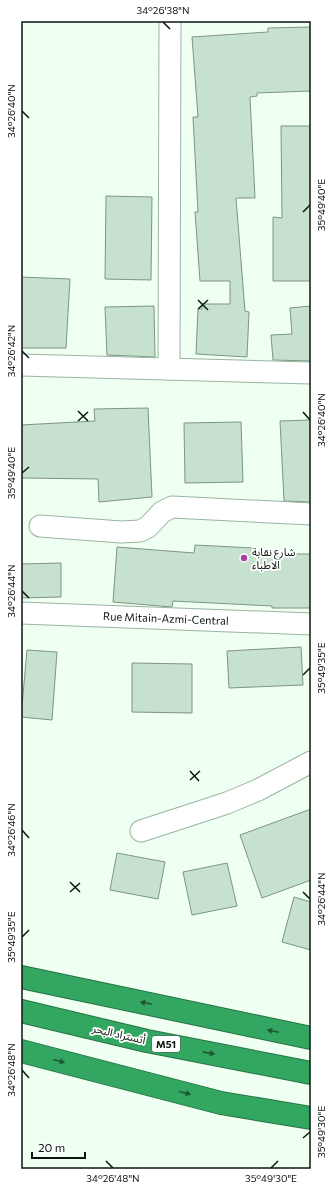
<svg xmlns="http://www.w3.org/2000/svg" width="332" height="1190" viewBox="0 0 332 1190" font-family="Commissioner,'Noto Sans Arabic',sans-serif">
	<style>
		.building { fill: #c6e1cd; stroke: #7d9583 }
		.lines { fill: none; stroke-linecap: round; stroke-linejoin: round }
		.minor-casing { stroke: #9ab4a1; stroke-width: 23 }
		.highway-casing { stroke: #257444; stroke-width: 24 }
		.minor { stroke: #fff; stroke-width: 21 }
		.highway { stroke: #33a761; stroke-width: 22 }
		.oneway { fill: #1e5734 }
		.ticks { fill: none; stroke: #0c160f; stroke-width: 1.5 }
		.poi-dot { fill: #ac409f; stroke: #fff; stroke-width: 1.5 }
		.labels { text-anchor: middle; stroke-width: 3.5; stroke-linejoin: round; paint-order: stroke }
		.shield { fill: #fff; stroke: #555c57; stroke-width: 1 }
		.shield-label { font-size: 10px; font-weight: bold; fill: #0c160f }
		.poi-label { font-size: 11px; fill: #0c160f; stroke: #fff; text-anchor: start }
		.street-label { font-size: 11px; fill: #0c160f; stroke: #fff }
		.neatline { fill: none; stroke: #0c160f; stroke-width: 1.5 }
		.ticks-label { font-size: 10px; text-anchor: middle; fill: #0c160f }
	</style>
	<rect width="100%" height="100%" fill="#effff2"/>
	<path class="building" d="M311,27V91L257,93V96L250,97L255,198H236L245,311L249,312L247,357L196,354L198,309H202V304H230V281H200L195,212H198L193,117H198L192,37L268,32V28Z
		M281,126H311V281H273V217L282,218Z
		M106,196L152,197L151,280L105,279Z
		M21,277L70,279L66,348H21Z
		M154,306L155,357L107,355L105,307Z
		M311,306V361L273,360L271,335L292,334L290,308Z
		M148,408L152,497L99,502L98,479L21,478V425L95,421L94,409Z
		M311,420V502L284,501L280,421Z
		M241,422L243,482L185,483L184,423Z
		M195,545L253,548V554H311V608H272V606L173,601L172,607L113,602L117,547L194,553Z
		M61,563V597L21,598V564Z
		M301,647L303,685L229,688L227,651Z
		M27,650L57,652L52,720L21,717Z
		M132,663L192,664V713L132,712Z
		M311,809V880L262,898L240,835Z
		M117,853L165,862L158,899L110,890Z
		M227,863L237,906L192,915L183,872Z
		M294,897L311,902V950L282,942Z"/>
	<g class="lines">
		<g class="minor-casing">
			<g id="minor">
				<path d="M21,365L311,373"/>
				<path d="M169,369L170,21"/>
				<path d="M40,526L121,532L140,531L148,527L162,512L172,507L311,514"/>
				<path id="s1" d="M21,613L311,624"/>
				<path d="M141,831L227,803L258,790L311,762"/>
			</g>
		</g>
		<g class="highway-casing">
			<path id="highway" d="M21,977L311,1038
				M21,1011L147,1041L311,1073
				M21,1051L221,1103L311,1118"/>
		</g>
		<use href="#minor" class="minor"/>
		<use href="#highway" class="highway"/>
	</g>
	<defs><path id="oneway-solid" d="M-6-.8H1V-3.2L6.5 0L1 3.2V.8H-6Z"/></defs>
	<g class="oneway">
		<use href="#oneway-solid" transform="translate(146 1003) rotate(-168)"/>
		<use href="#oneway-solid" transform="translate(273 1031) rotate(-168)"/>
		<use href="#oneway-solid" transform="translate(209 1053) rotate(11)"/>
		<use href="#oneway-solid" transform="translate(59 1061) rotate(15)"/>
		<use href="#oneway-solid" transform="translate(185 1093) rotate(14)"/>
	</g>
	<path class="ticks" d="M163,22L170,29M22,111L29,118M303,212L310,205M198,300L208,310M198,309L208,300M22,351L29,358M78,411L88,421M303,412L310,420M78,421L88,412M22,473L29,467M22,591L29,598M303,675L310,668M190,771L199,781M190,780L200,771M22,830L29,838M70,882L80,892M70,892L80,883M303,892L310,899M22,937L29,930M22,1070L29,1078M303,1138L310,1132M106,1161L113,1168M271,1168L278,1161"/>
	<circle class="poi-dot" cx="244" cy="558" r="4"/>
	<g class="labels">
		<rect class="shield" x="152" y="1036" width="28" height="16" rx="3"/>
		<g class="shield-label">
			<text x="166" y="1048">M51</text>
		</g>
		<g class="poi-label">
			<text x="252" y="556">شارع نقابة<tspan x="252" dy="13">الاطباء</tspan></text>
		</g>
		<g class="street-label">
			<text dy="4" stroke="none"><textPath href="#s1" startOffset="145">Rue Mitain-Azmi-Central</textPath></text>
			<text transform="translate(119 1034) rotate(13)" y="4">أتستراد البحر</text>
		</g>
	</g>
	<rect width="332" height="1190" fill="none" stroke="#ffffff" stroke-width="44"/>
	<path d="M32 1152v6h53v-6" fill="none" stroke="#0c160f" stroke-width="2"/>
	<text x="38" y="1152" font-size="12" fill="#0c160f" stroke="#ffffff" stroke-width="3" paint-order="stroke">20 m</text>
	<rect x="22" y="22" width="288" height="1146" class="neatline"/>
	<g class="ticks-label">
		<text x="163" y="14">34°26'38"N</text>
		<text transform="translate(11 111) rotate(-90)" y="4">34°26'40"N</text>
		<text transform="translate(321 205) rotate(-90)" y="4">35°49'40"E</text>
		<text transform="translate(11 351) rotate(-90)" y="4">34°26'42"N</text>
		<text transform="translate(321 420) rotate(-90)" y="4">34°26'40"N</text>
		<text transform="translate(11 473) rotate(-90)" y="4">35°49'40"E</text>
		<text transform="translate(11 591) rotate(-90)" y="4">34°26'44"N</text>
		<text transform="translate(321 668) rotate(-90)" y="4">35°49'35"E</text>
		<text transform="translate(11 830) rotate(-90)" y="4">34°26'46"N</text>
		<text transform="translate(321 899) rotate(-90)" y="4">34°26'44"N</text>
		<text transform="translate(11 937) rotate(-90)" y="4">35°49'35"E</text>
		<text transform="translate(11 1070) rotate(-90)" y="4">34°26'48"N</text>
		<text transform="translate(321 1132) rotate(-90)" y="4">35°49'30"E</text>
		<text x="113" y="1182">34°26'48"N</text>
		<text x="271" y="1182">35°49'30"E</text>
	</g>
</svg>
